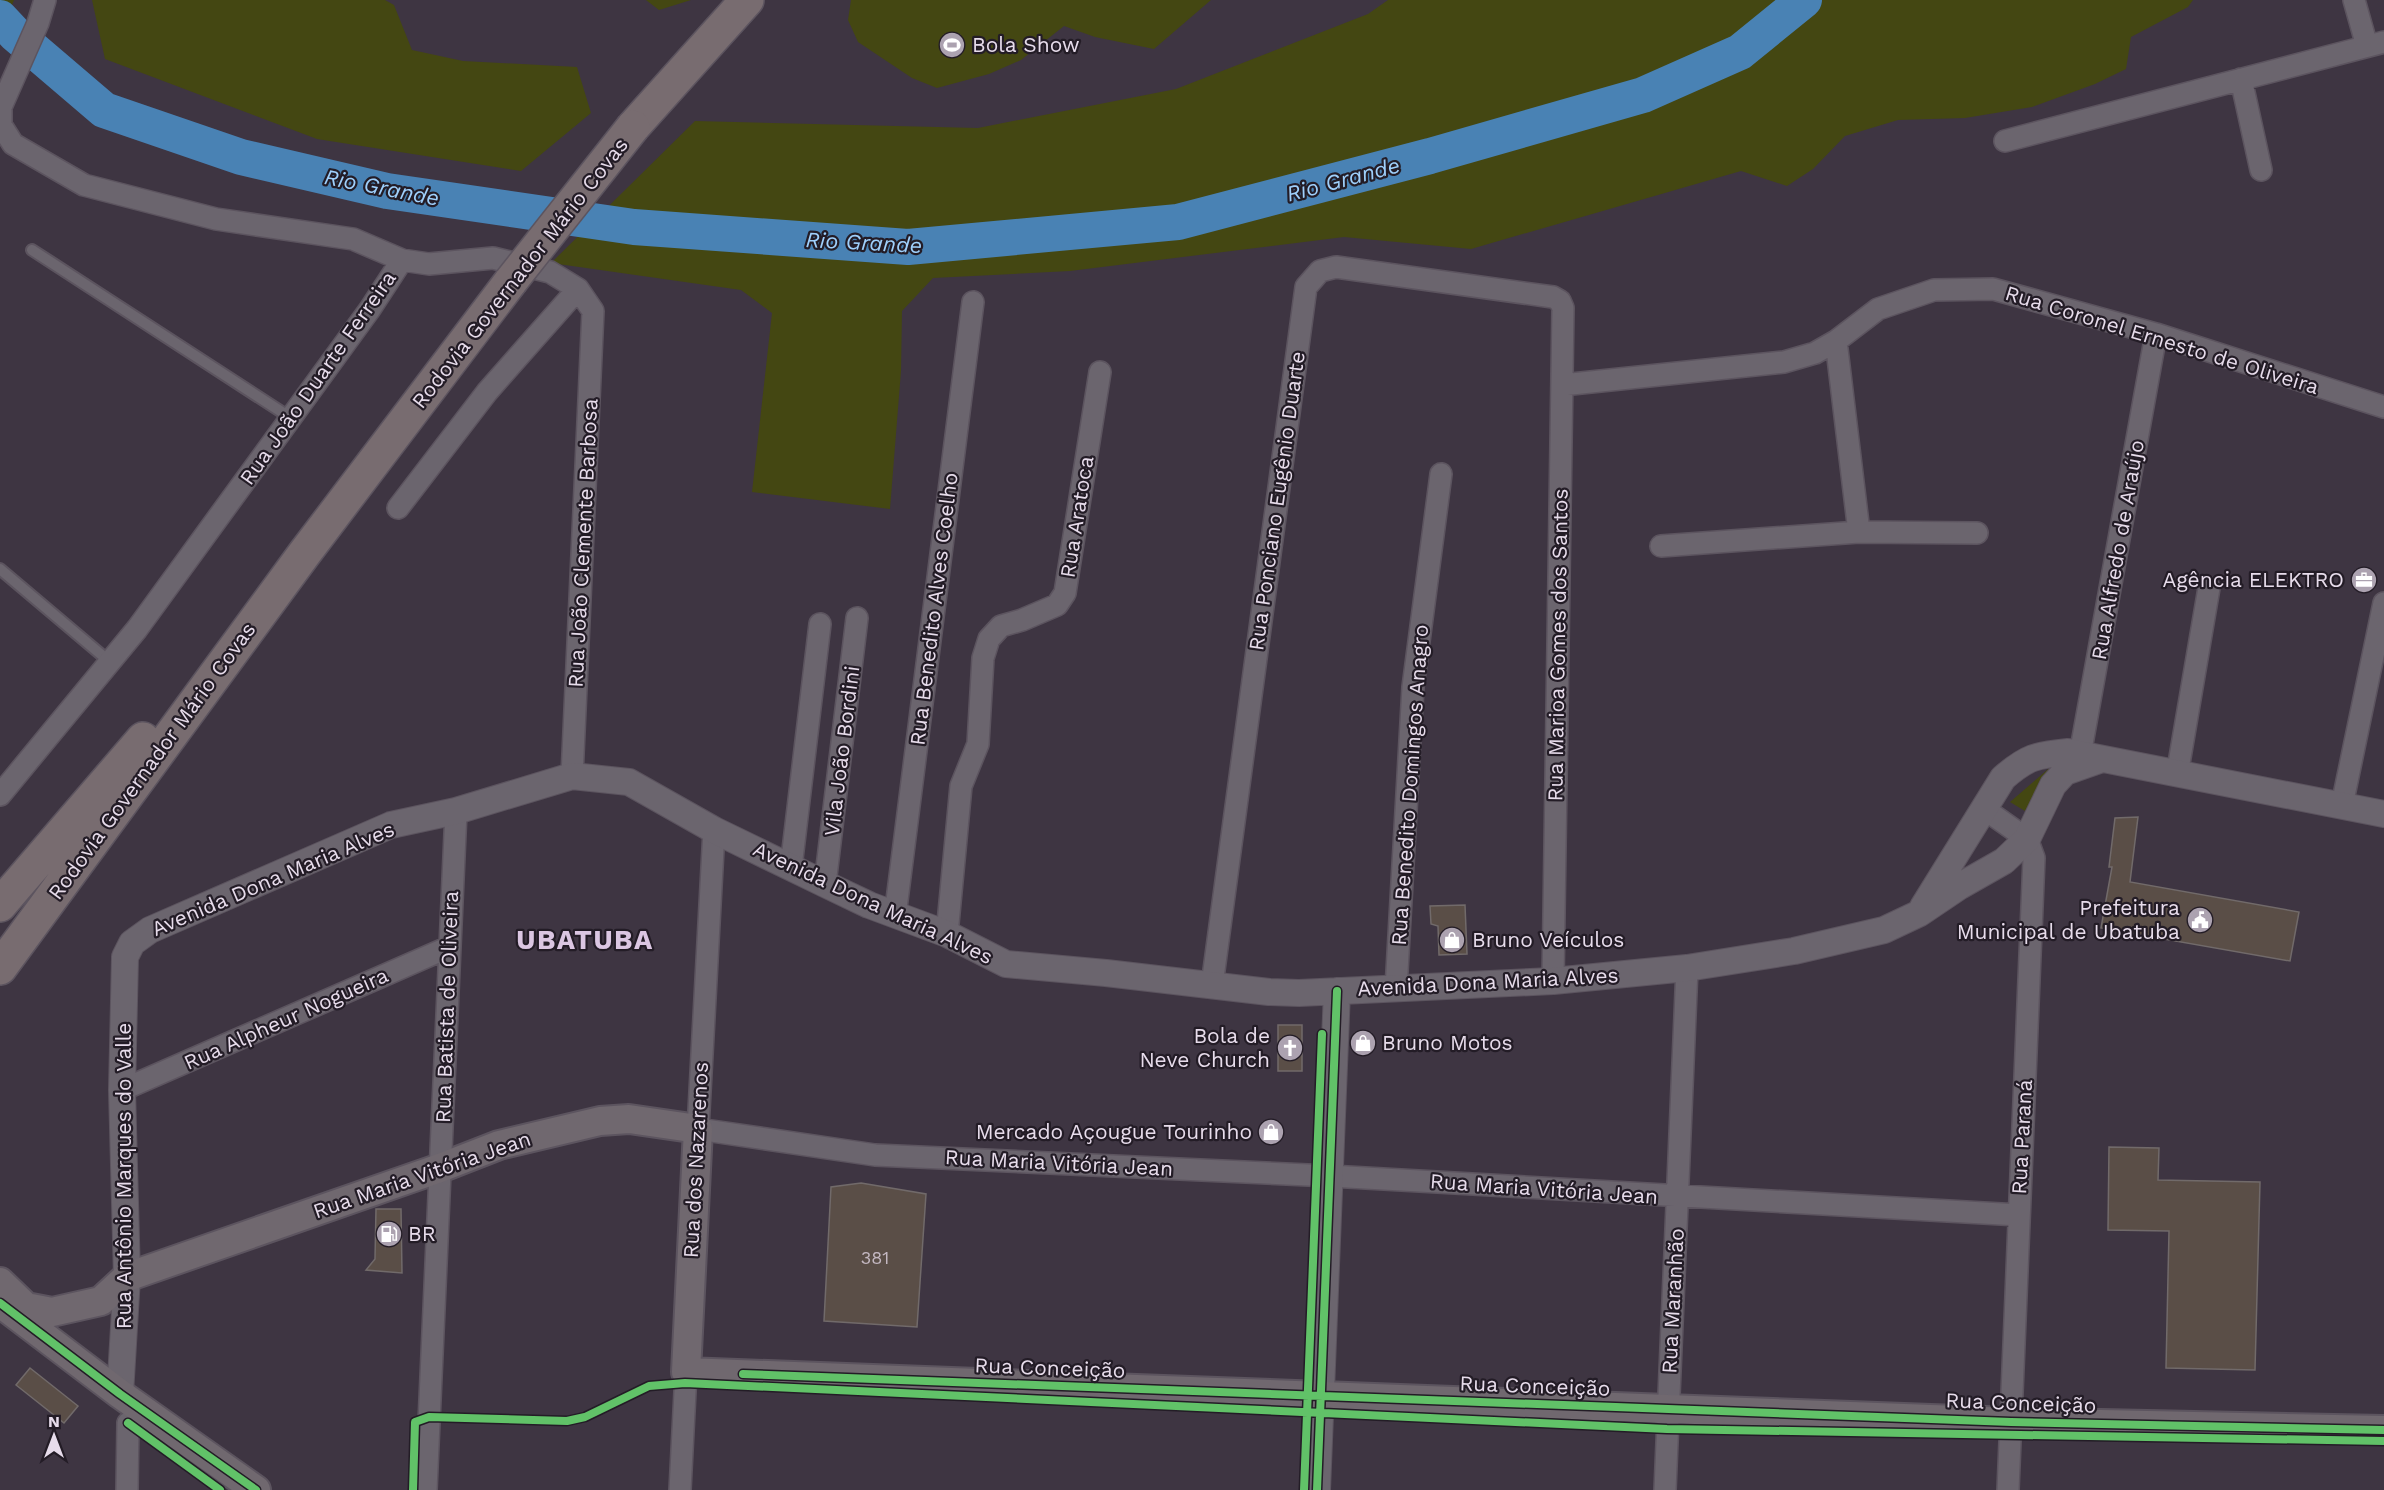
<svg xmlns="http://www.w3.org/2000/svg" width="2384" height="1490" viewBox="0 0 2384 1490" font-family="'Work Sans',sans-serif">
	<style>
		.green { fill: #444712 }
		.lines { fill: none; stroke-linecap: round; stroke-linejoin: round }
		.river { stroke: #4982b4; stroke-width: 36 }
		.building { fill: #5a4e47; stroke: #716a6a; stroke-width: 1.5 }
		.service-casing { stroke: #5c545f; stroke-width: 14 }
		.minor-casing { stroke: #5c545f; stroke-width: 24 }
		.tertiary-casing { stroke: #5c545f; stroke-width: 28 }
		.secondary-casing { stroke: #5c545f; stroke-width: 32 }
		.trunk-casing { stroke: #5c545f; stroke-width: 36 }
		.service { stroke: #6b656e; stroke-width: 10 }
		.minor { stroke: #6b656e; stroke-width: 21 }
		.tertiary { stroke: #6b656e; stroke-width: 26 }
		.secondary { stroke: #70686f; stroke-width: 28 }
		.trunk { stroke: #786c70; stroke-width: 33 }
		.trunk-bridge-casing { stroke: #5c545f; stroke-width: 36; stroke-linecap: butt }
		.trunk-bridge { stroke: #786c70; stroke-width: 33 }
		.cycleway-casing { stroke: #231c26; stroke-width: 11 }
		.cycleway { stroke: #61c268; stroke-width: 8 }
		.labels { text-anchor: middle; stroke-width: 4.5; stroke-linejoin: round; paint-order: stroke }
		.number-label { font-size: 18px; fill: #c4b8c2 }
		.poi-label { font-size: 21px; fill: #e7dceb; stroke: #231c26; text-anchor: start }
		.street-label { font-size: 21px; fill: #e7dceb; stroke: #231c26 }
		.water-label { font-size: 22px; font-style: italic; fill: #9fd0fc; stroke: #231c26 }
		.district-label { font-size: 27px; font-weight: bold; letter-spacing: 1.5px; fill: #dbc6e2; stroke: #231c26 }
	</style>
	<rect width="100%" height="100%" fill="#3e3542"/>
	<path class="green" d="M0,0H14L0,34Z
		M92,0H385L394,5L412,50L463,61L577,67L591,113L521,171L317,139L105,59Z
		M646,0H691L659,10Z
		M851,0H1211L1154,49L1095,37L1064,26L1021,60L989,74L937,88L912,78L858,42L848,20Z
		M1388,0H2193L2188,7L2131,37L2126,69L2095,84L2032,107L1965,118L1898,120L1845,136L1813,169L1787,186L1741,171L1471,249L1344,237L1070,271L933,278L902,311L901,371L890,509L752,492L772,313L741,290L551,263L695,121L978,128L1176,89L1368,14Z
		M2061,758L2025,811L2010,802Z"/>
	<g class="lines">
		<path class="river" d="M0,18L15,34L104,110L241,157L387,191L634,227L908,247L1178,222L1430,156L1643,95L1740,52L1804,0"/>
	</g>
	<path class="building" d="M2138,817L2130,882L2299,912L2290,961L2101,928L2112,867H2109L2115,818Z
		M1465,905L1467,954L1439,955L1438,926L1431,924L1430,906Z
		M1278,1025H1302V1071H1278Z
		M2109,1147L2159,1148L2158,1180L2260,1182L2255,1370L2166,1368L2169,1231L2108,1230Z
		M861,1183L926,1194L917,1327L824,1321L831,1187Z
		M376,1209H401L402,1273L366,1270L375,1259Z
		M30,1368L78,1406L64,1423L16,1385Z"/>
	<g class="lines">
		<g class="service-casing">
			<path id="service" d="M32,250L291,418
				M0,569L110,662"/>
		</g>
		<g class="minor-casing">
			<path id="minor" d="M2354,0L2367,46
				M2241,79L2261,170
				M2005,141L2384,42
				M402,260L429,264L493,258L550,272L578,289L593,311L572,776
				M1836,341L1859,532
				M1562,385L1784,362L1815,353L1836,341L1878,309L1934,290L1993,289L2156,334L2384,407
				M398,508L487,392L578,289
				M1661,546L1859,532L1977,533
				M2078,766L2156,334
				M2177,775L2209,588
				M0,795L137,629L370,309L402,260L353,239L216,219L84,185L13,144L1,125V107L38,23L45,0
				M2342,805L2384,603
				M1983,808L2027,839L2034,858L2008,1490
				M714,830L698,1129L875,1155L1330,1176L2019,1215
				M791,867L820,624
				M825,884L857,618
				M895,916L973,302
				M947,934L961,786L978,744L983,658L989,639L1001,626L1022,620L1057,605L1065,593L1100,372
				M1212,985L1306,287L1320,271L1336,267L1553,297L1560,301L1563,308L1553,981
				M1396,989L1413,687L1441,474
				M122,1090L449,947
				M127,1490L128,1423
				M426,1490L456,811
				M680,1490L686,1372
				M1665,1490L1687,968"/>
		</g>
		<g class="tertiary-casing">
			<path id="tertiary" d="M1923,907L2003,778C2027,757 2036,755 2068,752L2384,814
				M120,1394L127,1277L122,1090L125,957L132,943L150,930L391,825L456,811L572,776L629,782L714,830L825,884L869,905L947,934L1006,964L1106,973L1269,992L1299,993L1553,981L1687,968L1794,951L1884,930L1920,913L1960,886L2004,861L2027,839L2053,785L2065,772L2102,759
				M1317,1490L1337,991"/>
		</g>
		<g class="secondary-casing">
			<path id="secondary" d="M0,1282L26,1307L52,1312L101,1301L127,1277L440,1168L499,1145L600,1121L629,1119L698,1129L686,1372L2011,1422L2384,1430
				M4,1306L120,1394L256,1490"/>
		</g>
		<g class="trunk-casing">
			<path id="trunk" d="M633,127L747,0
				M0,905L143,739
				M0,968L304,554L511,281"/>
		</g>
		<use href="#service" class="service"/>
		<use href="#minor" class="minor"/>
		<use href="#tertiary" class="tertiary"/>
		<use href="#secondary" class="secondary"/>
		<use href="#trunk" class="trunk"/>
		<g class="trunk-bridge-casing">
			<path id="trunk-bridge" d="M511,281L633,127"/>
		</g>
		<use href="#trunk-bridge" class="trunk-bridge"/>
		<g class="cycleway-casing">
			<path id="cycleway" d="M0,1303L120,1394L256,1490
				M743,1374L2011,1422L2384,1430
				M128,1423L220,1490
				M413,1490L415,1422L429,1417L567,1421L585,1417L649,1386L685,1383L1667,1429L2384,1441
				M1304,1490L1322,1034
				M1317,1490L1337,991"/>
		</g>
		<use href="#cycleway" class="cycleway"/>
	</g>
	<defs>
		<g id="stadium-disc" transform="scale(1.35)"><circle r="9.5" fill="#aca2b0" stroke="#231c26"/><path d="M0-5a6.5 5 0 1 0 0 10a6.5 5 0 1 0 0-10ZM-3.5-1.8h7v3.6h-7Z" fill="#fff"/></g>
		<g id="office-disc" transform="scale(1.35)"><circle r="9.5" fill="#aca2b0" stroke="#231c26"/><path d="M-6-3h4V-5.5h4V-3h4V5H-6ZM-1-4.5V-3h2v-1.5ZM-6 0V1H6V0Z" fill="#fff"/></g>
		<g id="civic-disc" transform="scale(1.35)"><circle r="9.5" fill="#aca2b0" stroke="#231c26"/><path d="M-.6-6.5H3V-4.5H.6V-3L4-1V1h2V6H-6V1h2V-1L-.6-3ZM-1.2 2.5V6h2.4V2.5Z" fill="#fff"/></g>
		<g id="shop-disc" transform="scale(1.35)"><circle r="9.5" fill="#aca2b0" stroke="#231c26"/><path d="M-5-2.5h2.3a2.7 3.5 0 0 1 5.4 0H5L5.5 6h-11ZM-1.5-2.5h3a1.5 2.3 0 0 0-3 0Z" fill="#fff"/></g>
		<g id="church-disc" transform="scale(1.35)"><circle r="9.5" fill="#aca2b0" stroke="#231c26"/><path d="M-1.2-6h2.4v3.5h3.3v2.4h-3.3V6h-2.4V-.1h-3.3v-2.4h3.3Z" fill="#fff"/></g>
		<g id="fuel-disc" transform="scale(1.35)"><circle r="9.5" fill="#aca2b0" stroke="#231c26"/><path d="M-5.5-6h7V0h2V4h1.3V-2.5L3-4.5l.8-.8L6-3V5H2.5V1h-1V6h-7ZM-4.2-4.7v3.2H.2V-4.7Z" fill="#fff"/></g>
	</defs>
	<g fill-rule="evenodd">
		<use href="#stadium-disc" x="952" y="45"/>
		<use href="#office-disc" x="2364" y="580"/>
		<use href="#civic-disc" x="2200" y="920"/>
		<use href="#shop-disc" x="1452" y="940"/>
		<use href="#shop-disc" x="1363" y="1043"/>
		<use href="#church-disc" x="1290" y="1048"/>
		<use href="#shop-disc" x="1271" y="1132"/>
		<use href="#fuel-disc" x="389" y="1234"/>
	</g>
	<g class="labels">
		<g class="number-label">
			<text x="875" y="1264">381</text>
		</g>
		<g class="poi-label">
			<text x="972" y="52">Bola Show</text>
			<text x="2344" y="587" text-anchor="end">Agência ELEKTRO</text>
			<text x="2180" y="915" text-anchor="end">Prefeitura<tspan x="2180" dy="24">Municipal de Ubatuba</tspan></text>
			<text x="1472" y="947">Bruno Veículos</text>
			<text x="1270" y="1043" text-anchor="end">Bola de<tspan x="1270" dy="24">Neve Church</tspan></text>
			<text x="1382" y="1050">Bruno Motos</text>
			<text x="1252" y="1139" text-anchor="end">Mercado Açougue Tourinho</text>
			<text x="408" y="1241">BR</text>
		</g>
		<g class="street-label">
			<text transform="translate(520 273) rotate(-52)" y="7">Rodovia Governador Mário Covas</text>
			<text transform="translate(2162 340) rotate(17)" y="7">Rua Coronel Ernesto de Oliveira</text>
			<text transform="translate(318 378) rotate(-55)" y="7">Rua João Duarte Ferreira</text>
			<text transform="translate(1277 501) rotate(-82)" y="7">Rua Ponciano Eugênio Duarte</text>
			<text transform="translate(1077 517) rotate(-81)" y="7">Rua Aratoca</text>
			<text transform="translate(583 543) rotate(-87)" y="7">Rua João Clemente Barbosa</text>
			<text transform="translate(2118 550) rotate(-80)" y="7">Rua Alfredo de Araújo</text>
			<text transform="translate(934 609) rotate(-83)" y="7">Rua Benedito Alves Coelho</text>
			<text transform="translate(1558 645) rotate(-89)" y="7">Rua Marioa Gomes dos Santos</text>
			<text transform="translate(842 751) rotate(-83)" y="7">Vila João Bordini</text>
			<text transform="translate(152 761) rotate(-54)" y="7">Rodovia Governador Mário Covas</text>
			<text transform="translate(1410 785) rotate(-86)" y="7">Rua Benedito Domingos Anagro</text>
			<text transform="translate(273 879) rotate(-23)" y="7">Avenida Dona Maria Alves</text>
			<text transform="translate(873 903) rotate(25)" y="7">Avenida Dona Maria Alves</text>
			<text transform="translate(1488 982) rotate(-3)" y="7">Avenida Dona Maria Alves</text>
			<text transform="translate(447 1007) rotate(-88)" y="7">Rua Batista de Oliveira</text>
			<text transform="translate(286 1019) rotate(-24)" y="7">Rua Alpheur Nogueira</text>
			<text transform="translate(2022 1137) rotate(-87)" y="7">Rua Paraná</text>
			<text transform="translate(696 1160) rotate(-87)" y="7">Rua dos Nazarenos</text>
			<text transform="translate(1059 1163) rotate(3)" y="7">Rua Maria Vitória Jean</text>
			<text transform="translate(422 1175) rotate(-19)" y="7">Rua Maria Vitória Jean</text>
			<text transform="translate(124 1176) rotate(-90)" y="7">Rua Antônio Marques do Valle</text>
			<text transform="translate(1544 1189) rotate(4)" y="7">Rua Maria Vitória Jean</text>
			<text transform="translate(1673 1301) rotate(-87)" y="7">Rua Maranhão</text>
			<text transform="translate(1050 1368) rotate(2)" y="7">Rua Conceição</text>
			<text transform="translate(1535 1386) rotate(2)" y="7">Rua Conceição</text>
			<text transform="translate(2021 1403) rotate(2)" y="7">Rua Conceição</text>
		</g>
		<g class="water-label">
			<text transform="translate(1343 179) rotate(-15)" y="8">Rio Grande</text>
			<text transform="translate(382 187) rotate(11)" y="8">Rio Grande</text>
			<text transform="translate(864 242) rotate(3)" y="8">Rio Grande</text>
		</g>
		<g class="district-label">
			<text x="585" y="949">UBATUBA</text>
		</g>
	</g>
	<g transform="translate(54 1436)" stroke="#231c26" stroke-width="4.5" paint-order="stroke">
	<path d="M0-4.5L10 22L0 15L-10 22Z" fill="#e7dceb"/>
	<text y="-9" font-size="16" font-weight="bold" text-anchor="middle" fill="#e7dceb">N</text>
	</g>
</svg>
